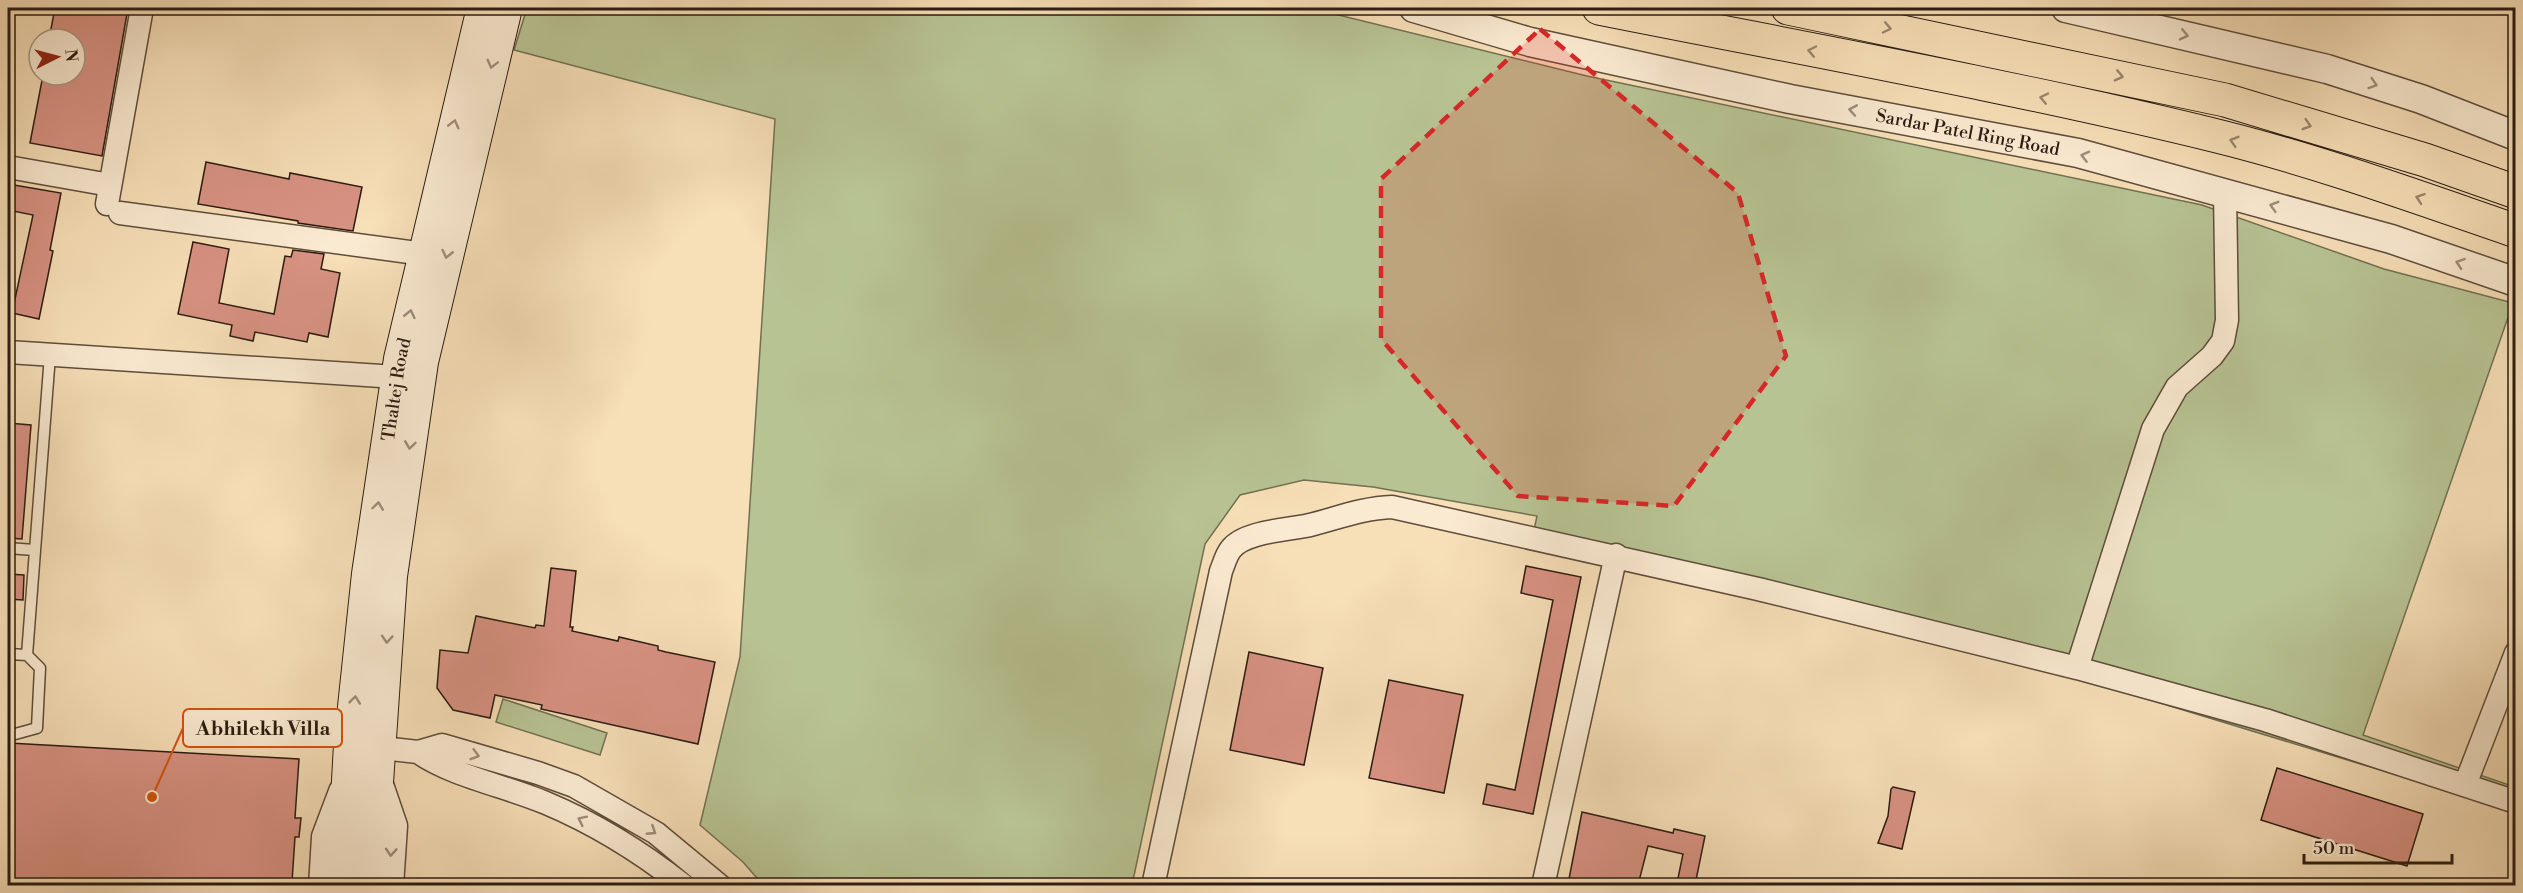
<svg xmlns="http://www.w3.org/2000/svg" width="2523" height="893" viewBox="0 0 2523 893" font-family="'Libre Bodoni',serif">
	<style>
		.green { fill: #b8c393; stroke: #727052; stroke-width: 1.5 }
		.building { fill: #d89283; stroke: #2b1c11; stroke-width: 1.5 }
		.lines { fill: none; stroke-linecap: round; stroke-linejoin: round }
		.service-casing { stroke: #5e4d3b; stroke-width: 13 }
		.minor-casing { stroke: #5e4d3b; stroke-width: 25 }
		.tertiary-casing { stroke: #5e4d3b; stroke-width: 31 }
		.secondary-casing { stroke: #2b1c11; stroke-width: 34 }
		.trunk-casing { stroke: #2b1c11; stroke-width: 35 }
		.service { stroke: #faead1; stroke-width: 10 }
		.minor { stroke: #faead1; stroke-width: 22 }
		.tertiary { stroke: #faead1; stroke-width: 28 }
		.secondary { stroke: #faead1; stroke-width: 32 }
		.trunk { stroke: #f7dfb8; stroke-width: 33 }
		.oneway { stroke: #9b876d }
		.oneway2 { stroke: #9d8d7b }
		.marked { fill: #d62828; fill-opacity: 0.2; stroke: #d62828; stroke-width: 4.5; stroke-dasharray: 12 8; stroke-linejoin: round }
		.labels { text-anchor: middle; stroke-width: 5; stroke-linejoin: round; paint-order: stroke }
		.street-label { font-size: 18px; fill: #2b1c11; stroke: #faead1 }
		.leader { fill: none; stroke: #d5530c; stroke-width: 2 }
		.callout-dot { fill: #d5530c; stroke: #faead1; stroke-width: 2 }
		.callout { fill: #faead1; stroke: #d5530c; stroke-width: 2 }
		.callout-label { font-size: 20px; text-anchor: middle; font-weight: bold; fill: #2b1c11 }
	</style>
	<rect width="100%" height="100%" fill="#f7dfb8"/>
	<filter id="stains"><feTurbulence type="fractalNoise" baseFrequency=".00333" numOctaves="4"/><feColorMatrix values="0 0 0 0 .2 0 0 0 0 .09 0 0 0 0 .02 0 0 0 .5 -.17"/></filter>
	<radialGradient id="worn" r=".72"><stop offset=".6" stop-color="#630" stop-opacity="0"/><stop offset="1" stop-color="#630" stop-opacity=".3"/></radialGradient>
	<path class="green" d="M527,8H1310L1587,76L2202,205L2384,269L2513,303L2363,735L2515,787V811L2075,677L1531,544L1537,516L1373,487L1304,480L1240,495L1205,544L1132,885H763L743,862L700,825L740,657L775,119L514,50Z
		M503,699L607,733L600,755L496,722Z"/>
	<path class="building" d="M55,8H128L102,156L30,143L43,75H75V39H49Z
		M206,162L289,179L290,173L362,187L353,231L298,223V221L198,204Z
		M8,184L61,193L50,250L53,251L39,319L12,313L33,215L8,210Z
		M193,242L229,249L219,303L274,314L285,256L291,257L293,250L324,254L321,269L340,273L328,337L309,333L307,342L255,332L253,341L230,336L232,325L178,314Z
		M8,423L31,425L22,539L8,538Z
		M1526,566L1581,577L1533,814L1483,804L1487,784L1515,790L1553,600L1521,593Z
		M551,568L576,571L570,627H573L572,631L618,641L619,637L658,646V650L666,652L715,662L698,744L541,709L542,705L495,695L490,718L453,710L437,688L440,650L468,653L476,616L535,628L536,625L544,626Z
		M8,574L24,575L23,600L8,599Z
		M1249,652L1323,668L1304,765L1230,750Z
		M1389,680L1463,695L1444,793L1369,778Z
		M9,743L299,759L295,818H301L299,837H295L292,882L267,880V885H8Z
		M2277,768L2423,814L2407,866L2261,820Z
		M1893,787L1915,792L1902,849L1878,843L1888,816L1891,789Z
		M1582,812L1673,833L1674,829L1705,836L1695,885L1677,883L1683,854L1648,846L1638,885H1601L1569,879Z"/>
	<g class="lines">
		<g class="service-casing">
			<path id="service" d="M8,548L34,550
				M8,654L27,655L50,355
				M8,736L37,728L40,668L27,655"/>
		</g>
		<g class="minor-casing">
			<path id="minor" d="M8,167L110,185
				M107,204L142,8
				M120,213L424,254
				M8,352L412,378
				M2077,668L2153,429L2177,387L2212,356L2223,341L2227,320L2225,192
				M364,746L418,752L442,745L538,773L574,786L656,833L720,886
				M418,752C452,776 506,786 546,803C596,824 641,852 684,886
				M2465,785L2516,653
				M1153,886L1221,571C1224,564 1226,555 1231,549C1245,531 1289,530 1310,525C1338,518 1363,508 1392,507L1758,589L2077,668L2265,720L2516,802
				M1543,886L1616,555"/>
		</g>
		<g class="tertiary-casing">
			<g id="tertiary">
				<path id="s1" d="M1414,8L1530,42L1790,99L2078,153L2391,239L2516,282"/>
				<path d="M2066,8L2327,69L2421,99L2516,136"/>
				<path d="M378,782L393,826L389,886"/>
				<path d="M323,886L326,837L343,792"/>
			</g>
		</g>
		<g class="secondary-casing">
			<g id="secondary">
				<path id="s2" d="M342,886L350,745L368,574L400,359L483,8"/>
				<path d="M370,886L391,576L422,362L506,8"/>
			</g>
		</g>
		<g class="trunk-casing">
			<path id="trunk" d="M1599,8C1805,49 2013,86 2217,136C2318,161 2417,197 2516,231
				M1788,8L2225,100L2425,160L2516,192"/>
		</g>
		<use href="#service" class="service"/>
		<use href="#minor" class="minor"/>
		<use href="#tertiary" class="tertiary"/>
		<use href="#secondary" class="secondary"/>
		<use href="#trunk" class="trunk"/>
	</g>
	<defs><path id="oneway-chevron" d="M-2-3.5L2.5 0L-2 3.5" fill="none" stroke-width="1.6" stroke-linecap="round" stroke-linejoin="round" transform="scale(1.5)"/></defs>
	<g class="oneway">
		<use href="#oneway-chevron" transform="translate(1887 28) rotate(12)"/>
		<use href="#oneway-chevron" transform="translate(1812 51) rotate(-168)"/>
		<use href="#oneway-chevron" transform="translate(2119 76) rotate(13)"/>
		<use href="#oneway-chevron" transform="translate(2044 98) rotate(-168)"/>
		<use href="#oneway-chevron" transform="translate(2307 125) rotate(17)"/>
		<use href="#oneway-chevron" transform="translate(2234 141) rotate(-163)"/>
		<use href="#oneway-chevron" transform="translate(2420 198) rotate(-161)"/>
	</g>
	<g class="oneway2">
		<use href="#oneway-chevron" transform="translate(2184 35) rotate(13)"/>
		<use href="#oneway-chevron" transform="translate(492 64) rotate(104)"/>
		<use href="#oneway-chevron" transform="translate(2373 84) rotate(17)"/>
		<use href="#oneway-chevron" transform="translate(1853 110) rotate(-170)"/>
		<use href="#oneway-chevron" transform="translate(454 124) rotate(-76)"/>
		<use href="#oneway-chevron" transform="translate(2085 156) rotate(-166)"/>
		<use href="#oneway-chevron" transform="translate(2274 206) rotate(-164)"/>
		<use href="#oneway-chevron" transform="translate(447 254) rotate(103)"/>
		<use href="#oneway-chevron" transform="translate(2460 263) rotate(-161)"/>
		<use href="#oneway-chevron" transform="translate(410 314) rotate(-77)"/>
		<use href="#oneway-chevron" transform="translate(410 445) rotate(98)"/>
		<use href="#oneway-chevron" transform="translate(378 506) rotate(-82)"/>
		<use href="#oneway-chevron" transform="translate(387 639) rotate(94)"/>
		<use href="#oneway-chevron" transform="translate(355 700) rotate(-84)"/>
		<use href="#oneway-chevron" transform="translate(475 755) rotate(16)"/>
		<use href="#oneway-chevron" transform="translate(582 820) rotate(-154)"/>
		<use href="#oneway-chevron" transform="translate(652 831) rotate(33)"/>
		<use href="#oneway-chevron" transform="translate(391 852) rotate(94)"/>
	</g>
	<path class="marked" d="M1540,29L1738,193L1786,356L1674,506L1518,496L1381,339V179Z"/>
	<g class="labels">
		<g class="street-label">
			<text dy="6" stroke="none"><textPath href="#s1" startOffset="568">Sardar Patel Ring Road</textPath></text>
			<text dy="6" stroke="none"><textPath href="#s2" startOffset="500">Thaltej Road</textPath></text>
		</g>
	</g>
	<path class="leader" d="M152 797L183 728"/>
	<circle class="callout-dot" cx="152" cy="797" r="6"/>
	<rect class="callout" x="183" y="709" width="159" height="38" rx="6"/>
	<g class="callout-label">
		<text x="263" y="735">Abhilekh Villa</text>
	</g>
	<rect width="2523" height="893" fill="none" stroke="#f7dfb8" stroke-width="30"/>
	<rect x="9" y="9" width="2505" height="875" fill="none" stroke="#2b1c11" stroke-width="3"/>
	<rect x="15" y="15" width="2493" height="863" fill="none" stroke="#2b1c11" stroke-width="1.5"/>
	<g transform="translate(57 57) rotate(84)"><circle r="28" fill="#faead1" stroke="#a79884" stroke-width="1.5"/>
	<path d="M0-4.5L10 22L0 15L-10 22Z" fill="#8f2418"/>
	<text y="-9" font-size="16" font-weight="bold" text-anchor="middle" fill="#2b1c11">N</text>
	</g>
	<path d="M2304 854v9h148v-9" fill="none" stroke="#2b1c11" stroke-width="3"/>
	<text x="2313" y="854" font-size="18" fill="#2b1c11" stroke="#faead1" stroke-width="4.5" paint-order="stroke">50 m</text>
	<rect width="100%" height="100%" filter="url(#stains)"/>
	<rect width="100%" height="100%" fill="url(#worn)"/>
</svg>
